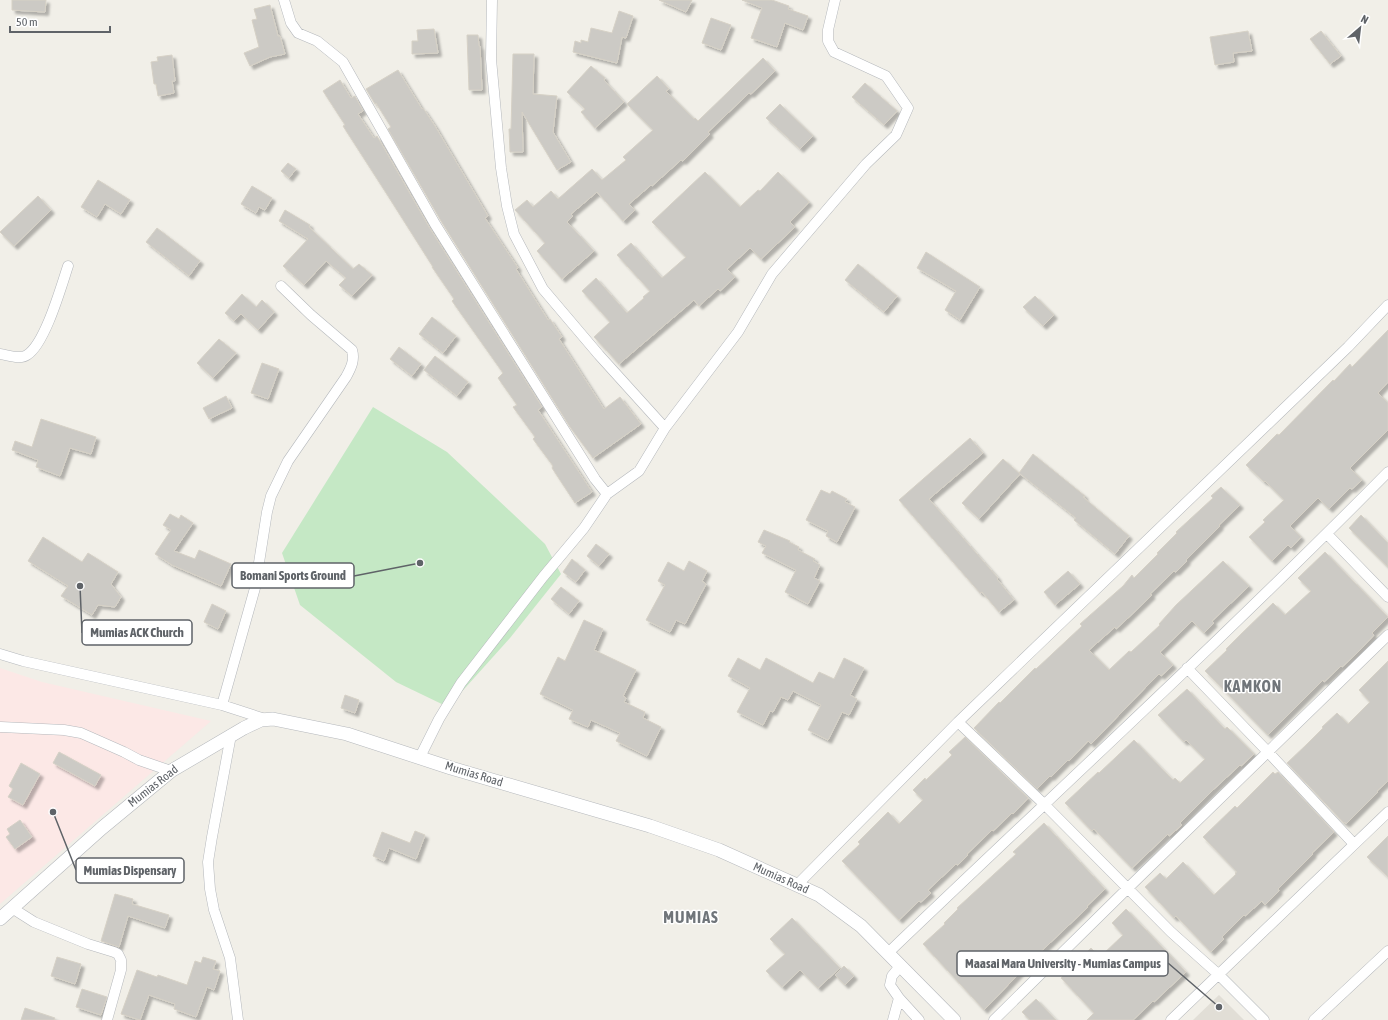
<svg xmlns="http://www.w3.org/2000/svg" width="1388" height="1020" viewBox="0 0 1388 1020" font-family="'Asap Condensed',sans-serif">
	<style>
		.education { fill: #e1ded6 }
		.medical { fill: #fce8e6 }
		.green { fill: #c5e8c5 }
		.building { fill: #cccac5; stroke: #d6d1c6; filter: url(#shadow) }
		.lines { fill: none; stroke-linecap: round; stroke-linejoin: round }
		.minor-casing { stroke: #b5b8bc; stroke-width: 11 }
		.tertiary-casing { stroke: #b5b8bc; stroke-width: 14 }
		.minor { stroke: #fff; stroke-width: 10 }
		.tertiary { stroke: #fff; stroke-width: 13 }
		.labels { text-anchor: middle; stroke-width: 3; stroke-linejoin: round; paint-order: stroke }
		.street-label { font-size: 12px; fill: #5f6368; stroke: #fff }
		.district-label { font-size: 16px; font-weight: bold; letter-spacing: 1px; fill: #70757a; stroke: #fff }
		.leader { fill: none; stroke: #5f6368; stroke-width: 1.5 }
		.callout-dot { fill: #5f6368; stroke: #fff; stroke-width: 1.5 }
		.callout { fill: #fff; stroke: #5f6368; stroke-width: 1.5 }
		.callout-label { font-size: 13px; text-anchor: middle; font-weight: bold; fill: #5f6368 }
	</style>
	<defs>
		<filter id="shadow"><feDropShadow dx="3.5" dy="3.5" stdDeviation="1" flood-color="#0004"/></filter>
	</defs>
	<rect width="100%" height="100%" fill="#f1efe8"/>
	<path class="education" d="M1219,995L1244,1020H1193Z"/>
	<path class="medical" d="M0,668L42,682L211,721L0,904Z"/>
	<path class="green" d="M373,407L447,452L545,544L561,574L510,638L448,707L396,682L300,605L282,553Z"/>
	<path class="building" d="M12,0H46L45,12L12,10Z
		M659,0H692L686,12Z
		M742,0H772L789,6L788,9L808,16L803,30L785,23L777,47L751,38L762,8Z
		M270,5L278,36H280L285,54L270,57L250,66L244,53L259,47L252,20L257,19L254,9Z
		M619,11L633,16L626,38L622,37L617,63L573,52L575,41L581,43V40L588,42L591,28L612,33Z
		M711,18L731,25L721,50L702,43Z
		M434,29L438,53L412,54V41H418L417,30Z
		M1248,31L1252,51L1233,53L1234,62L1215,65L1210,37Z
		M1321,31L1341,56L1330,64L1310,39Z
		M467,35H478L479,46H480L482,90H469Z
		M513,54H534L533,94L557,96L553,132L571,162L557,170L522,112L523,152H510L509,129H511Z
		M172,55L175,81H172L174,93L158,96L156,84H154L151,62L158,61L157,57Z
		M763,58L775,71L751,94L749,93L708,132L710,134L683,161L681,160L652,186L651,185L629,204L635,210L623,221L597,192L571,214L573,216L567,222L594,251L562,279L537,251L545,243L515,210L527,200L533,207L551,191L558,199L592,169L602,180L626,160L623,157L653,130L627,104L657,76L669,89L666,91L694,119L695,118L698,121Z
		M591,66L605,78L604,80L624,102L595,128L581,112L585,109L567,92Z
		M398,70L422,109L423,108L435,126L488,216L485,218L518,268L516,269L531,293L548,320L550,319L562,337L559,339L604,409L620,397L641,424L593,458L570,427L441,221L388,129L391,127L376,103L375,104L366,89Z
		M340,80L351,98L355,96L363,111L358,114L374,138L377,136L429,227L542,407L538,410L592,492L575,503L552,468L553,466L533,439L535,437L513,407L517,405L498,378L503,373L452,301L454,299L432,267H433L388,196L343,126L345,125L323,91Z
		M865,83L897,111L884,125L852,97Z
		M780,104L813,136L800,149L766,118Z
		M288,163L296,169L289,178L281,171Z
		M705,172L740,207L758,190L760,191L778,172L809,202L790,222L795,227L761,259L750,248L727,269L735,277L720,291L718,289L699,306L694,300L619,364L594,337L610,322L582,291L596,278L627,313L644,298L643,297L650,291L617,255L631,243L662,278L686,257L652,222Z
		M98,180L130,200L121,214L105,204L97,217L81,207Z
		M252,186L272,198L265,210L259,207L256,213L241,204Z
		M38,196L51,210L14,246L0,232Z
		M285,210L310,225L309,227L353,269L359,264L372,275L352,296L339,285L346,278L326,261L304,285L283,266L308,239L279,221Z
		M157,228L200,261L189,276L146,242Z
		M926,252L980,287L960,320L945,310L956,291L917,268Z
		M858,264L897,296L884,312L845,280Z
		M242,294L256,307L262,300L274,312L258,330L241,314L234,321L225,313Z
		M1035,296L1054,315L1043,326L1023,307Z
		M432,317L456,336L443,353L419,334Z
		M1388,330V382L1378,393L1388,403V430L1350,468L1362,480L1352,489L1350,488L1329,509L1318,498L1290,526L1301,537L1291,548L1288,545L1272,561L1249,537L1265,522L1263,520L1284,500L1265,481L1264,482L1246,465L1277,434L1279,435L1333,380L1334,381L1350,364L1352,367Z
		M219,339L236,353L213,378L197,363Z
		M399,347L421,364L412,376L390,359Z
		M435,356L468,382L457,396L424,370Z
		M262,363L279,369L268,399L251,393Z
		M226,396L232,408L209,419L203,408Z
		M41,419L96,437L91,454L70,448L60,476L36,467L38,460L12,450L15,441L32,447Z
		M970,438L983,453L929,499L998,578L997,579L1014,600L999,612L982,592L980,593L899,500Z
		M1033,454L1085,496L1083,497L1129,536L1115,554L1074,520L1076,518L1019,473Z
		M1003,459L1020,474L979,519L962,503Z
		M1221,487L1240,505L1219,525L1220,526L1186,560L1187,561L1176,572L1174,571L1150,594L1152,595L1128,618L1116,629L1115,627L1089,650L1109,670L1129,651L1131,652L1160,625L1159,624L1176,605L1223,561L1249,586L1212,621L1214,623L1204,633L1192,621L1160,652L1173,665L1161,676L1159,674L1145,688L1091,744L1088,741L1069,761L1068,760L1051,777L1050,776L1037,789L974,728L999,702L1000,703L1035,668L1036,669L1082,626L1080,624L1123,586L1132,575L1134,578L1158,554L1157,553L1177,533L1176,532L1213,498L1211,496Z
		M821,490L830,494L832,491L847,499L845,502L855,507L837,542L826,536L828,531L806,520Z
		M170,514L179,519L181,515L193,523L174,551L195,559L199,550L231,564L221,586L172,565L155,554L171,530L163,525Z
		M1361,515L1388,543V567L1349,528Z
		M764,530L790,541L789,542L799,547L798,550L815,559L813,561L820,565L814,578L820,581L808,604L785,592L796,570L762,553L766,546L758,542Z
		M43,537L82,562L88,553L118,572L111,584L121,597L115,607L98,605L92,615L61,596L68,586L28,561Z
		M596,544L609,554L599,566L587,556Z
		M1325,552L1388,617L1372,633L1374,635L1357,653L1342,667L1341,666L1324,682L1323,680L1268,735L1205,671L1227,650L1226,649L1241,634L1273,603L1285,615L1311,591L1298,578Z
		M572,559L585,570L576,582L563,572Z
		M689,561L707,571L702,581L706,584L685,624L676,620L670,632L646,620L665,585L658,581L668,562L684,571Z
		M1068,571L1080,584L1055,605L1044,592Z
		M561,587L579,601L569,614L551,599Z
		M212,604L226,611L218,629L204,622Z
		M584,620L603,629L594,650L636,670L623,696L626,698L624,702L645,712L643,718L661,727L647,756L616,741L620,733L591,720L588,727L569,719L573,710L540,694L558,657L565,661Z
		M738,658L760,670L766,658L813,683L819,672L834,679L844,658L864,668L850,695L857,699L849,715L842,712L828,740L808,730L821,705L793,691L788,700L781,697L773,712L770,711L763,725L737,712L750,688L728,676Z
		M1388,661V781L1377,791L1378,792L1346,824L1345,822L1344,823L1287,763L1307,744L1323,728L1322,727L1337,713L1348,724L1370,702L1359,690Z
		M1187,689L1225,729L1227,727L1254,754L1241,766L1240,765L1214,789L1180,823L1182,825L1169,836L1168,834L1132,868L1094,829L1092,831L1065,803L1098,772L1099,773L1134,740L1173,780L1175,778L1180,783L1205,759L1186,740L1184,742L1158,715Z
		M345,695L359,700L355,713L341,708Z
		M965,737L1028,798L1013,814L1012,813L993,831L992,830L967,854L968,855L958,865L956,864L928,890L931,893L921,902L919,901L899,920L842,861L860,844L858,842L888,812L899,824L923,800L913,790L925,778L926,780L952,755L949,752Z
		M59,752L101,775L95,786L53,763Z
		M21,763L40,774L23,805L8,797L13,789L9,786Z
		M1273,772L1275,774L1278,772L1334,832L1312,853L1313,854L1278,889L1279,891L1265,905L1262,901L1245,916L1244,915L1222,937L1224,939L1211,952L1176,916L1174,918L1145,887L1160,873L1166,879L1183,862L1214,895L1236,874L1235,873L1237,872L1203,837L1235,806L1237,808Z
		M20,820L32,837L15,849L6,837L10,834L7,829Z
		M1044,823L1105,889L1087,906L1088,907L1032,960L984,1010L923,944L945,924L944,923L958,909L957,908L1016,854L1013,852Z
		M415,831L425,835L416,859L389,848L384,861L373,856L382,832L410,843Z
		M1388,836V877L1367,857Z
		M115,894L133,899L132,904L169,915L165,928L128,916L119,947L101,941Z
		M1126,909L1186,972L1154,1002L1153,1001L1133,1020H1087L1094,1013L1061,978L1091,948L1100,957L1123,935L1112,923Z
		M792,918L840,968L818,988L800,970L782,987L766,971L785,954L770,939Z
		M57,957L81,964L75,984L51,976Z
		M203,957L216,961L213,969L220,971L214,990L207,987L196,1017L174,1009L175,1004L149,995L140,1020L121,1014L137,970L157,977L158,975L187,985L195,961L201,963Z
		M844,966L854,976L845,985L835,975Z
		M82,989L107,997L101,1015L76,1007Z
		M1036,999L1056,1020H1030L1022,1012Z
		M25,1008L55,1018L54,1020H21Z"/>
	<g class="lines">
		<g class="minor-casing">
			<path id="minor" d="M284,0L291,23L298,33L317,41L343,62L435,224L595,479L607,494
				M492,0L491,59L501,168L507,206L514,234L543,289L599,355L665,428
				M0,354C8,355 20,360 27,355C45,344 61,287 68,266
				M1327,534L1388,597
				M0,654L23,661L222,705L265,719
				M1187,668L1268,752L1354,844
				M222,705L255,588L267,512L271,496L288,461L346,377C351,368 355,360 352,350L311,315L281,286
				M958,722L1044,804L1171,932L1218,974L1264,1020
				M1,727L64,730L81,733L124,752L139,760L171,771
				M231,735L212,837L208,862L210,889L214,910L230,958L238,1020
				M420,757L439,719L461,683L543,577L584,528L607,494L639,471L665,428L738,332L772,274L866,164L896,135L908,108L886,76L834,52L828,41V30L835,0
				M797,885L958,722L1348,347L1388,305
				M12,908L34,922L88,944L114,952L118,954L121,960V970L107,1020
				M888,953C1055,793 1226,636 1388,472
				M901,965L892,976L890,985L899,998L919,1020
				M893,1020L899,998
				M994,1020L1128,888L1388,635
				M1171,1020L1388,812
				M1314,1020L1388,951"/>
		</g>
		<g class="tertiary-casing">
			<path id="tertiary" d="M0,919L102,828L171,771L244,728L261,720L273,719L347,734L451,768L650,826L719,850L819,895L861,926L954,1020"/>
		</g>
		<use href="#minor" class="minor"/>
		<use href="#tertiary" class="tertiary"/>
	</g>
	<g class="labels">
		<g class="street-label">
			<text transform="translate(474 774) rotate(17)" y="4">Mumias Road</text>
			<text transform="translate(153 786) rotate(-38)" y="4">Mumias Road</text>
			<text transform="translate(781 878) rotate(24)" y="4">Mumias Road</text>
		</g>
		<g class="district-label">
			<text x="1253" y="692">KAMKON</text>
			<text x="691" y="923">MUMIAS</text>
		</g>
	</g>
	<path class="leader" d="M420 563L354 576M80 586L82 633M53 812L76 870M1219 1007L1168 963"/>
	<g class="callout-dot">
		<circle cx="420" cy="563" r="4"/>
		<circle cx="80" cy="586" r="4"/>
		<circle cx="53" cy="812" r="4"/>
		<circle cx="1219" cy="1007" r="4"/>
	</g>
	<g class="callout">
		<rect x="232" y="563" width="122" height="25" rx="4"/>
		<rect x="82" y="620" width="110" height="25" rx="4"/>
		<rect x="76" y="858" width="108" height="25" rx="4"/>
		<rect x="957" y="951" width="211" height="25" rx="4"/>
	</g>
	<g class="callout-label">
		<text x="293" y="580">Bomani Sports Ground</text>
		<text x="137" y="637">Mumias ACK Church</text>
		<text x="130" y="875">Mumias Dispensary</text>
		<text x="1063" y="968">Maasai Mara University - Mumias Campus</text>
	</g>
	<g transform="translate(1360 28) rotate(28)" stroke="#ffffff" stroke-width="3" paint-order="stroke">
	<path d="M0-3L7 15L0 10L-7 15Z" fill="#5f6368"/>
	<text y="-6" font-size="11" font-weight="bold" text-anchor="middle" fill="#5f6368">N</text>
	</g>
	<path d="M10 26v6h100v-6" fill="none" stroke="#5f6368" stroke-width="2"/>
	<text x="16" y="26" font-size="12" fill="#5f6368" stroke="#ffffff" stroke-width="3" paint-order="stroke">50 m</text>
</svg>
